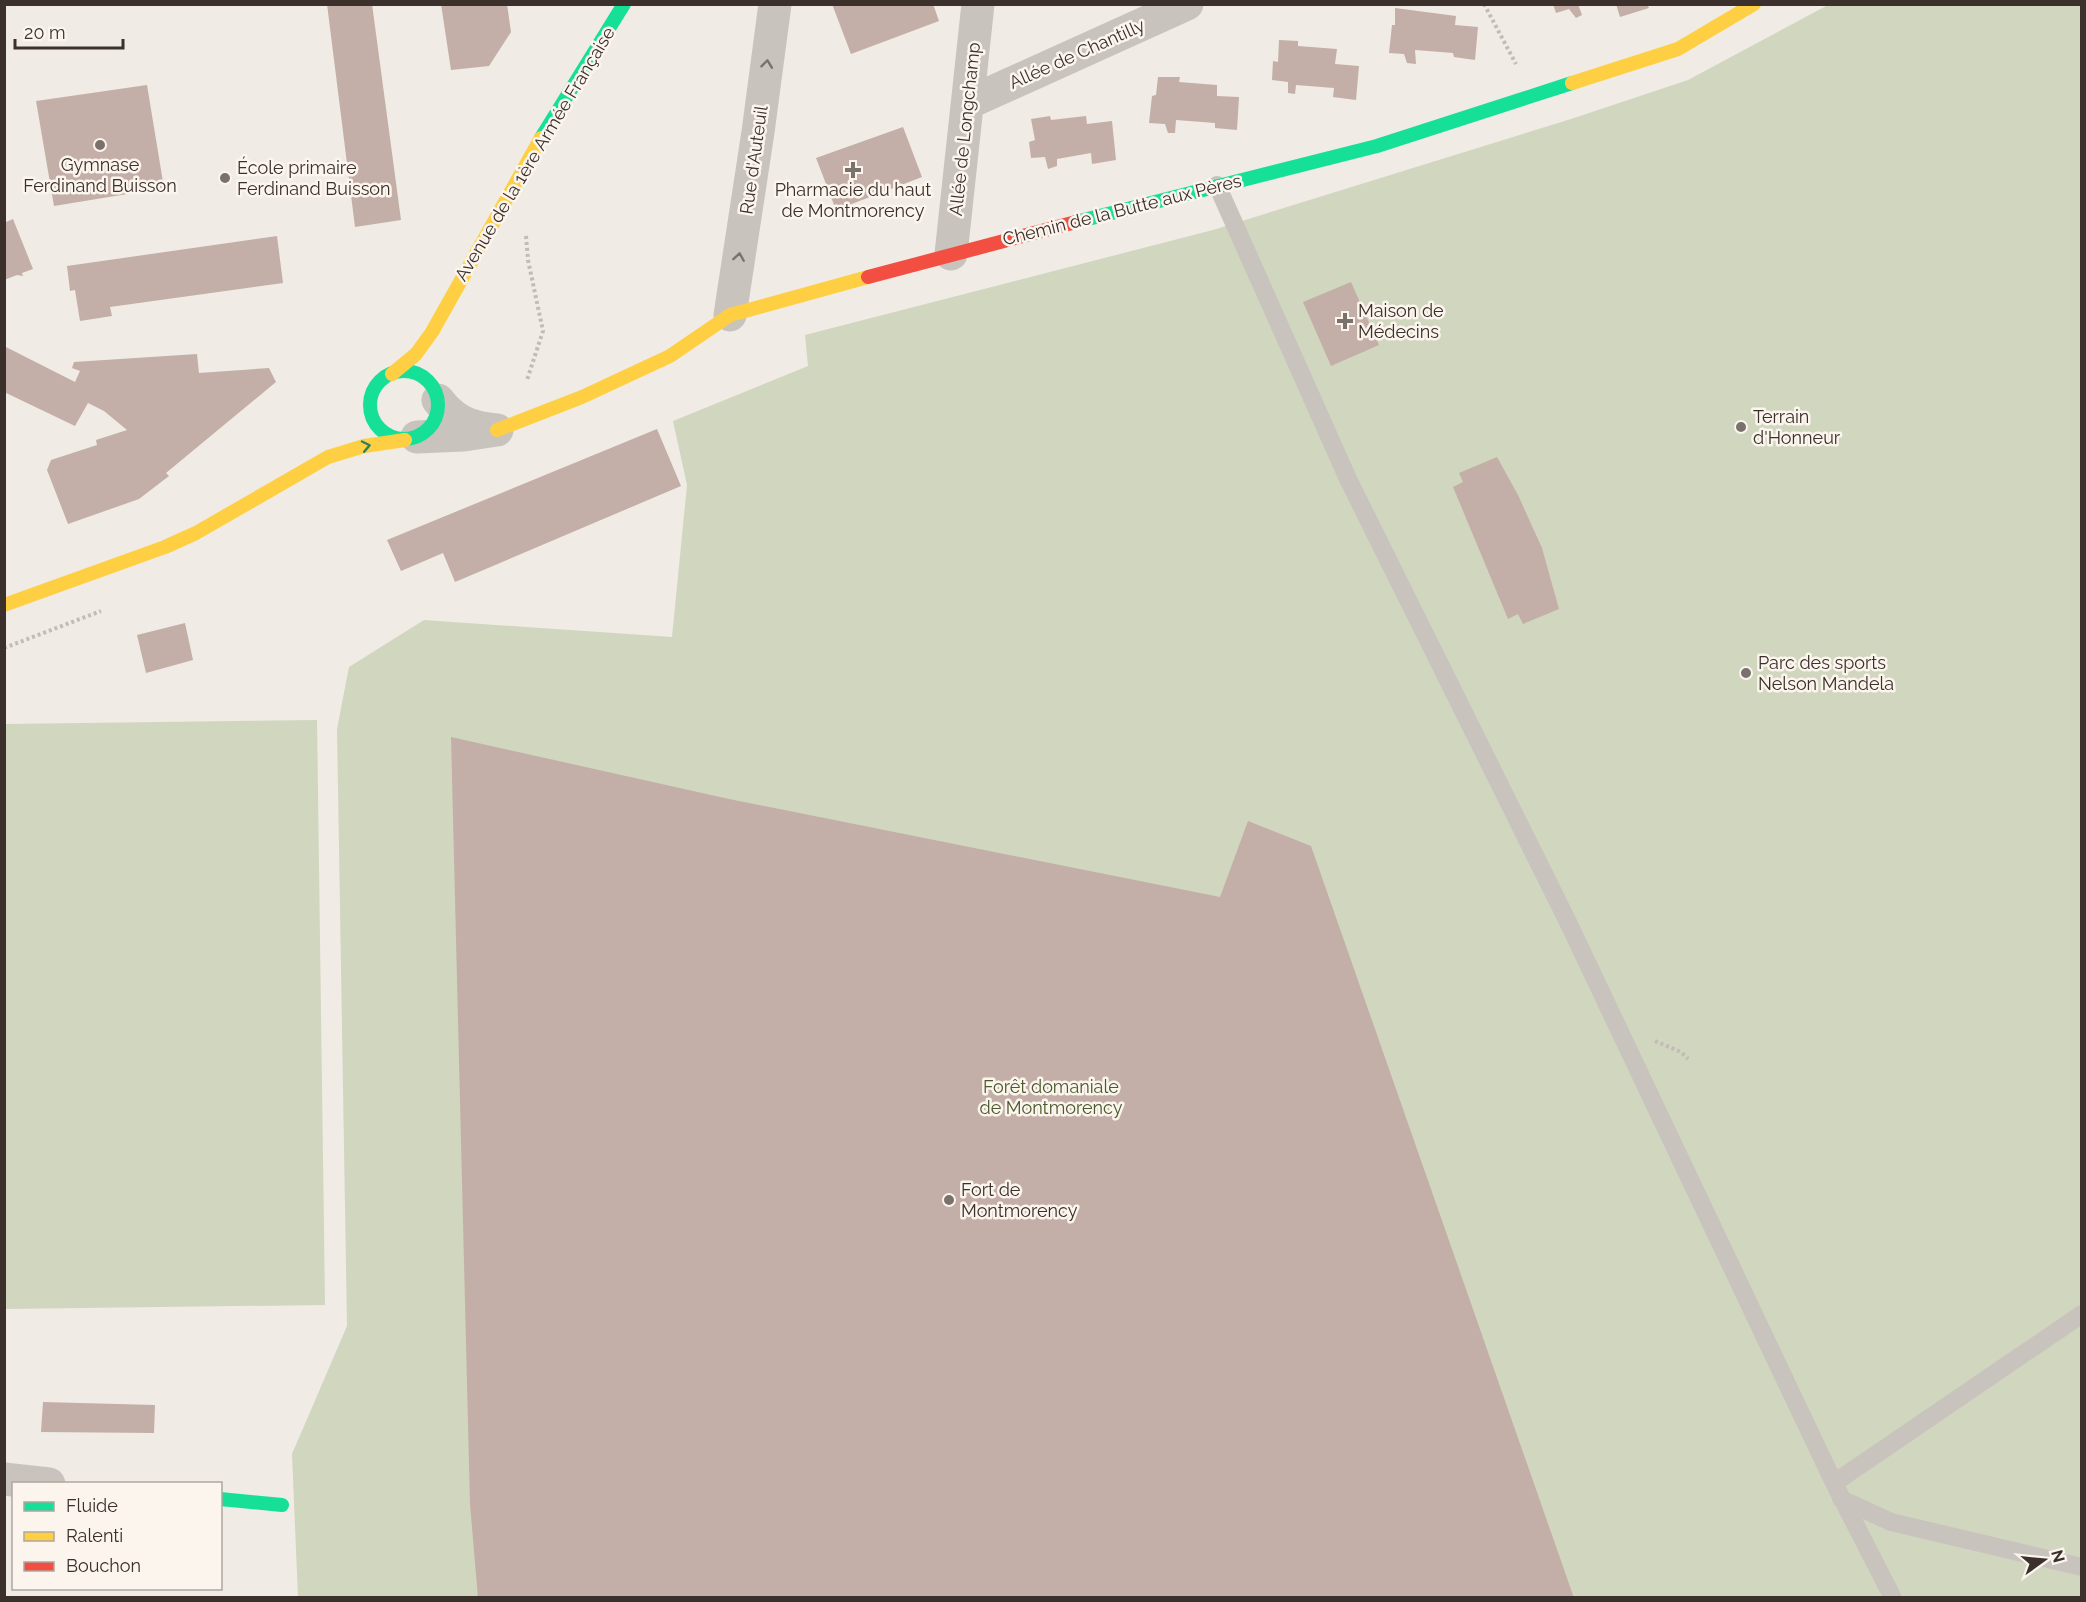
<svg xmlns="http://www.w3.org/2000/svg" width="2086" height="1602" viewBox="0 0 2086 1602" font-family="Raleway,sans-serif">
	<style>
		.green { fill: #d1d6bf }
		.building { fill: #c3afa7 }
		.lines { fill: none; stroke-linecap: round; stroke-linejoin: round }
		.path { stroke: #c2bbb6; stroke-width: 4; stroke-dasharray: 3 3; stroke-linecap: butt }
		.lane { stroke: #c9c3be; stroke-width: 18 }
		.street { stroke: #c9c3be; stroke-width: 33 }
		.fast { stroke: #16e098; stroke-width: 14 }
		.slow { stroke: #ffcf43; stroke-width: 14 }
		.jam { stroke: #f24e42; stroke-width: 14 }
		.oneway { stroke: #7b726d }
		.oneway2 { stroke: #2a7f5c }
		.poi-dot { fill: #7a716c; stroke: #fbf5ee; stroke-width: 2 }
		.labels { text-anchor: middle; stroke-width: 5; stroke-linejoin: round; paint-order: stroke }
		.street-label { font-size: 18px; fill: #3b302b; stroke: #fbf5ee }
		.poi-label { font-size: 18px; fill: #3b302b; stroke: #fbf5ee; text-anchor: start }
		.park-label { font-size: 18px; fill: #4a5a2e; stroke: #fbf5ee }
	</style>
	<rect width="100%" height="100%" fill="#f0ebe5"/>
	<path class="green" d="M1828,5H2081V1597H298L292,1454L347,1326L337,729L349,667L424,620L672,637L687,485L673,421L808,366L805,335L1213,230L1571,119L1688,80Z
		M317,720L325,1305L5,1309V724Z"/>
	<path class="building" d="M327,4H372L401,220L355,227Z
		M441,4H507L511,32L489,66L451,70Z
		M832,4H933L939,21L851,54Z
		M1553,4H1578L1582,15L1576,18L1569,9L1556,13Z
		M1616,4H1647L1649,8L1620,17Z
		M1395,8L1456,16L1455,25L1478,27L1475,60L1454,57L1453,53L1415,50L1416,64L1407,63L1404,54L1389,53L1392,25H1395Z
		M1279,40L1298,41V46L1337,49L1335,64L1359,66L1356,100L1333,97L1334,88L1296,85L1295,94L1288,93V82L1272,80L1273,61L1278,62Z
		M1158,77H1180L1179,82L1217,85V96L1239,97L1237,130L1215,128V123L1176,120L1175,133H1168L1165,124L1149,123L1152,96L1156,95Z
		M147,85L164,188L54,206L36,101Z
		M1050,116L1051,120L1086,116L1087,124L1112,121L1116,160L1092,164L1091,153L1057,159V166L1048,169L1045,157L1031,158L1029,142L1035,140L1031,119Z
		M903,127L922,177L836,210L816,158Z
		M13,219L33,269L22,273L23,276L17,275L4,280V223Z
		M277,236L283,283L110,307L112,316L80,321L75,290L70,291L67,266Z
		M1351,282L1379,345L1331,366L1303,302Z
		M4,346L75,382L80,371L72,368L74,362L197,354L199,373L269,368L276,382L166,473L169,476L139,499L68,524L47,470L51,460L97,445L96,440L127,430L104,411L88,403L75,426L4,392Z
		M657,429L681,486L455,582L443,553L401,571L387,540Z
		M1497,457L1518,495L1542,548L1559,609L1523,624L1518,614L1508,619L1453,487L1463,482L1459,473Z
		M185,623L193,660L146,673L137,635Z
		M451,737L729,799L1220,897L1248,821L1311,846L1574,1598H478L470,1504Z
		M43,1402L155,1405L154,1433L41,1432Z"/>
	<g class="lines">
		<path class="path" d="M1484,4L1516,64
			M526,236L528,260L543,331L527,380
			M4,648L101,611
			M1655,1041L1681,1052L1688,1059"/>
		<path class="lane" d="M1217,185L1348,479L1567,920L1834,1483L1893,1598
			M1834,1483L2082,1314
			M1841,1499L1891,1522L2082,1567"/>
		<path class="street" d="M968,103L1187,4
			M951,254L978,4
			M730,315L758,132L775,4
			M417,437L464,435L497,430C470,428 454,421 438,400
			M4,1479L49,1484"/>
		<path class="fast" d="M541,138L624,4
			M1076,222L1377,146L1572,83
			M370 405a34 34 0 1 1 68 0a34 34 0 1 1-68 0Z
			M220,1499L282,1505"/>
		<path class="slow" d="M1572,83L1678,49L1754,4
			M392,374L416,354L432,332L541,138
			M497,430L582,397L670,356L730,315L868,277
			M4,605L165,547L196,533L328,457L364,446L405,440"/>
		<path class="jam" d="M868,277L1076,222"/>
	</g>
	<defs><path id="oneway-chevron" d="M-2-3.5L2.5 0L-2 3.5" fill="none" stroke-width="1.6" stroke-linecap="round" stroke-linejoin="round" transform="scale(1.5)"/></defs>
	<g class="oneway">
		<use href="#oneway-chevron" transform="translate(767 64) rotate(-83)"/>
		<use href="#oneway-chevron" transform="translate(739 257) rotate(-81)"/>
	</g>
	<use class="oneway2" href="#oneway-chevron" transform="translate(366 446) rotate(-12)"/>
	<g class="poi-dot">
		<circle cx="100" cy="145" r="6"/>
		<path d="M850 161h6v6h6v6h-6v6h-6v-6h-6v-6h6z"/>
		<circle cx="225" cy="178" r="6"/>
		<path d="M1342 312h6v6h6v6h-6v6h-6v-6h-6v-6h6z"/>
		<circle cx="1741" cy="427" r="6"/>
		<circle cx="1746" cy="673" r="6"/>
		<circle cx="949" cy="1200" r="6"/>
	</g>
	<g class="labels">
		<g class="street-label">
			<text transform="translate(1077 54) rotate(-24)" y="6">Allée de Chantilly</text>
			<text transform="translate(965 129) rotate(-84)" y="6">Allée de Longchamp</text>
			<text transform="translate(535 154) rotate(-59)" y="6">Avenue de la 1ère Armée Française</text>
			<text transform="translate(754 160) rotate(-82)" y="6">Rue d'Auteuil</text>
			<text transform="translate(1122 210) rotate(-14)" y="6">Chemin de la Butte aux Pères</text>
		</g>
		<g class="poi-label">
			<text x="100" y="171" text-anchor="middle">Gymnase<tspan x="100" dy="21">Ferdinand Buisson</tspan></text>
			<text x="237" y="174">École primaire<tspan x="237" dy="21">Ferdinand Buisson</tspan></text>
			<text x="853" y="196" text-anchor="middle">Pharmacie du haut<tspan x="853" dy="21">de Montmorency</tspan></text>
			<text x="1358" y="317">Maison de<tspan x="1358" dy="21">Médecins</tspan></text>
			<text x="1753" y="423">Terrain<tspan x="1753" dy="21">d'Honneur</tspan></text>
			<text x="1758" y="669">Parc des sports<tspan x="1758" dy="21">Nelson Mandela</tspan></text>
			<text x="961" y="1196">Fort de<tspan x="961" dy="21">Montmorency</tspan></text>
		</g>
		<g class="park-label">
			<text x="1051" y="1093">Forêt domaniale<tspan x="1051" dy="21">de Montmorency</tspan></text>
		</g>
	</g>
	<rect width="2086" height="1602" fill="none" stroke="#3b302b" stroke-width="12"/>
	<rect x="12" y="1482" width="210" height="108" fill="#fbf5ee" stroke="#aea6a0" stroke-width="1.5"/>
	<rect x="24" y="1502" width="30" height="9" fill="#16e098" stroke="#aea6a0" stroke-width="1.5"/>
	<text x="66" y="1512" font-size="18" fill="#3b302b">Fluide</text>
	<rect x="24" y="1532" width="30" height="9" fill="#ffcf43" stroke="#aea6a0" stroke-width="1.5"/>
	<text x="66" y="1542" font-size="18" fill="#3b302b">Ralenti</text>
	<rect x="24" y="1562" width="30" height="9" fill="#f24e42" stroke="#aea6a0" stroke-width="1.5"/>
	<text x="66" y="1572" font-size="18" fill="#3b302b">Bouchon</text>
	<g transform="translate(2044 1560) rotate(75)" stroke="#fbf5ee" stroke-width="4.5" paint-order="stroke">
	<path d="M0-4.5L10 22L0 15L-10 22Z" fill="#3b302b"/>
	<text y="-9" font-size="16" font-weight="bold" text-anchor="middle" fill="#3b302b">N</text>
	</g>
	<path d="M15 39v9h108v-9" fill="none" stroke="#3b302b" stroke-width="3"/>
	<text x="24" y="39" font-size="18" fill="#3b302b" stroke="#fbf5ee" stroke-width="4.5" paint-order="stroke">20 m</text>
</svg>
